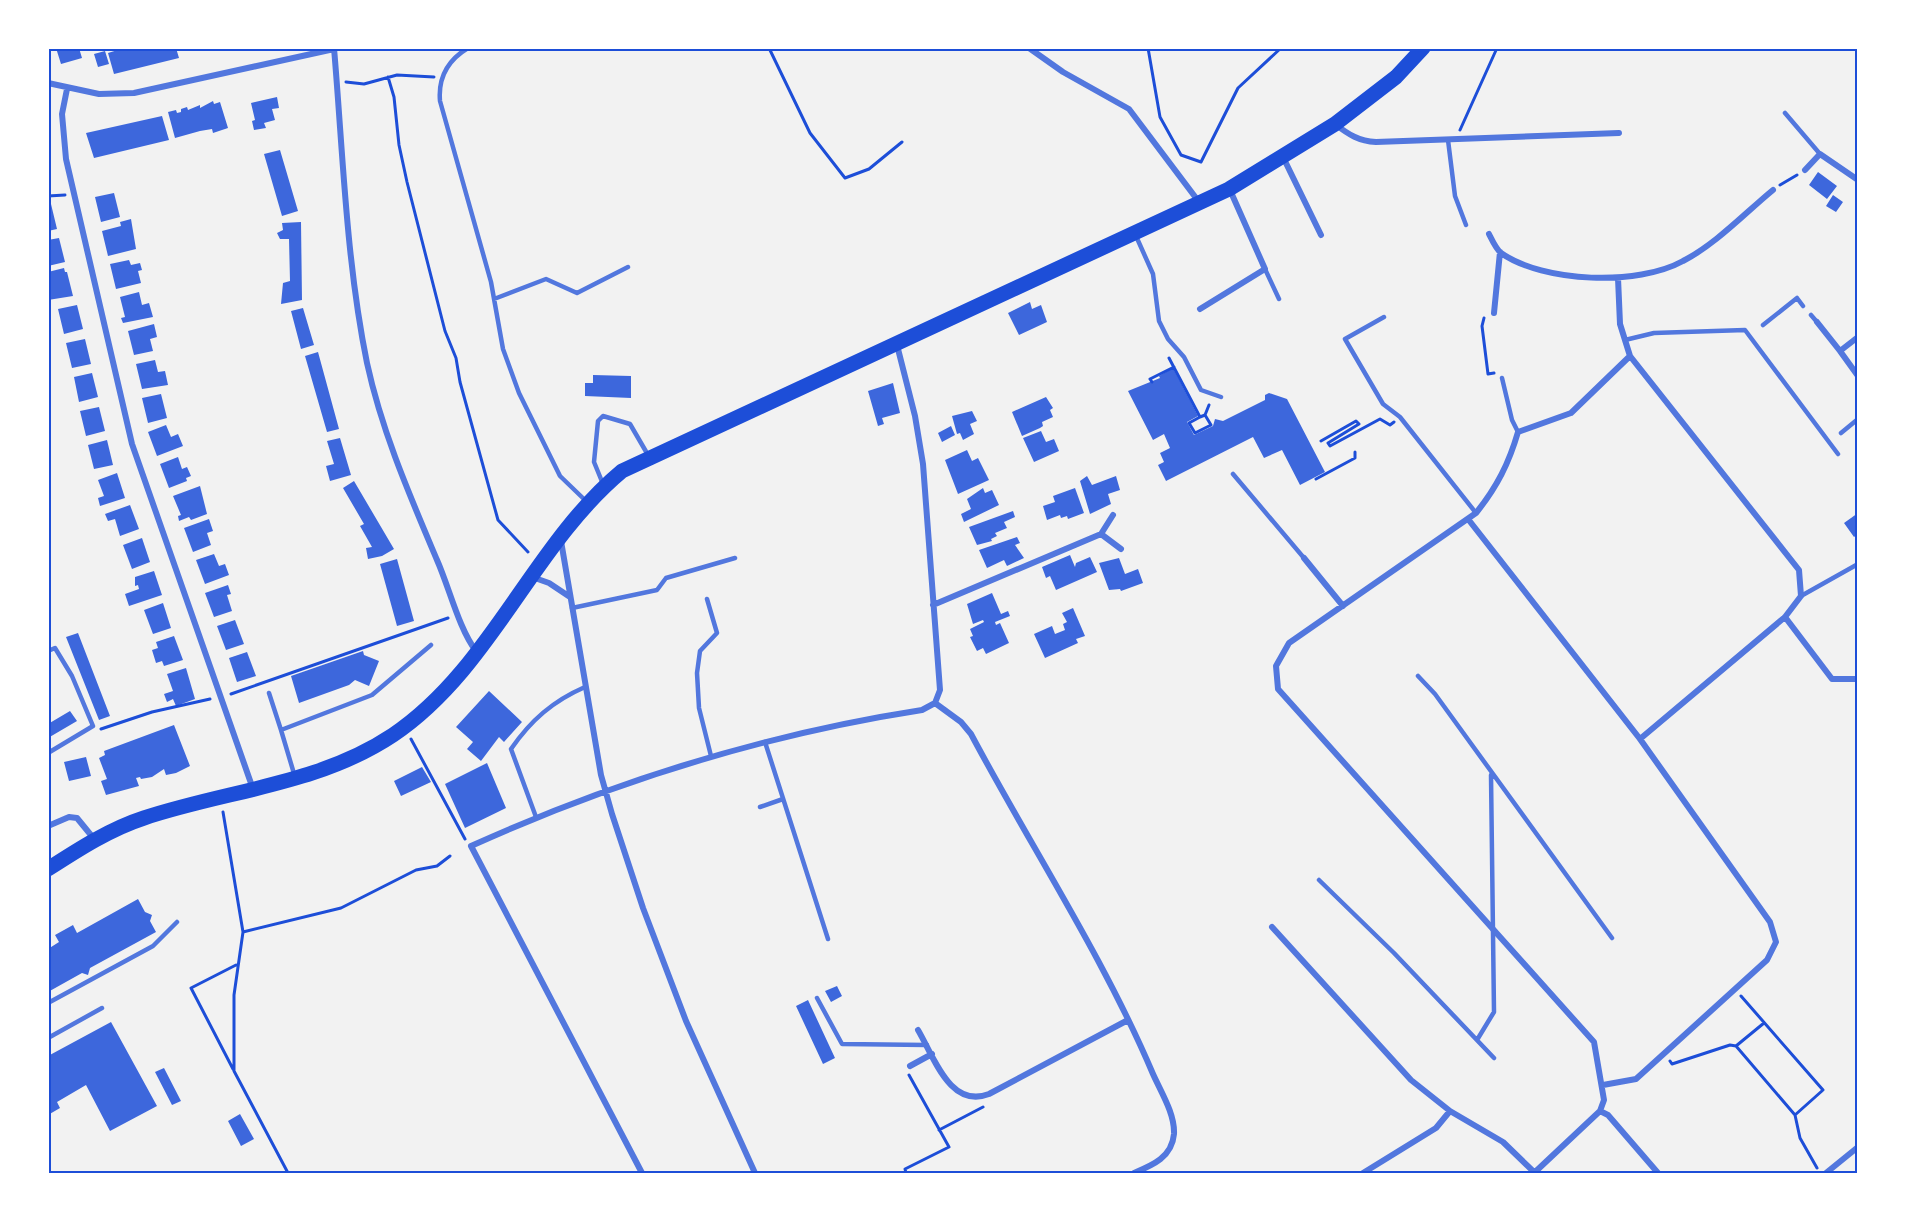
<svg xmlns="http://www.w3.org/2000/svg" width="1906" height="1221" viewBox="0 0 1906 1221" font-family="'Alegreya Sans',sans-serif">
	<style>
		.building { fill: #3d67dc }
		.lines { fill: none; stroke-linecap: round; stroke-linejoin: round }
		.path { stroke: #1d4ed8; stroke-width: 3 }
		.service { stroke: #5277de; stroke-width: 4.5 }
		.minor { stroke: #5277de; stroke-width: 6 }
		.primary { stroke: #1d4ed8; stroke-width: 15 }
		.neatline { fill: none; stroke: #1d4ed8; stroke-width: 2 }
	</style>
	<rect width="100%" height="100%" fill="#f2f2f2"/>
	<path class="building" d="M56,48H79L82,58L61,64Z
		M124,48H176L179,58L114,74L108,53Z
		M105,51L109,64L98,67L94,54Z
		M277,97L279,108L272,109L275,120L264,123L266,128L254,130L252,121L255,120L251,103Z
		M213,101L214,104L220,102L228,128L213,133L212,129L200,131L175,138L168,112L176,110L177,113L181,112V109L187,107L188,110L200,105V108Z
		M162,116L169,140L94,158L86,133Z
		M280,150L298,211L282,216L264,154Z
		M1818,172L1837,186L1827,199L1809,185Z
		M114,193L120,217L101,222L95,197Z
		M1833,195L1843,202L1836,212L1826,206Z
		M51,204L57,229L48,231V205Z
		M131,219L136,249L108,256L102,231L121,226L120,222Z
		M301,222L302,300L281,304L283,283L290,281L289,239H280L277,233L283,230L282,223Z
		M59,238L65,262L48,266V240Z
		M129,260L131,265L140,263L142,270L138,271L141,283L116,289L110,264Z
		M64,268L65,272H67L73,296L48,300V272Z
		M139,292L142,305L149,303L153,317L123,323L121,318L125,317L120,297Z
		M1030,302L1032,309L1041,305L1047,322L1019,335L1008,313Z
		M77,305L83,329L64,334L58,309Z
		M303,308L314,345L301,349L291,311Z
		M154,324L157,337L150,339L153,351L134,355L128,331Z
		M85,339L91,364L72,368L66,343Z
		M318,352L339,429L327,432L305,356Z
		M155,360L158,372L165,371L168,385L142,389L136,364Z
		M1173,368L1198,416L1187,422L1194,435L1213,426L1215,419L1223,421L1265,400V395L1269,393L1287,399L1325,472L1300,485L1282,450L1264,458L1253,437L1166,481L1158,465L1164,462L1160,453L1170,448L1164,434L1153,440L1128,391L1160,378L1159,376Z
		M92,373L98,397L79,402L74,377Z
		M593,375L631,376V398L585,396V383H593Z
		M893,383L900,413L882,418L884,424L878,426L868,391Z
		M161,394L167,418L148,423L142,398Z
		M1046,397L1053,408L1050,410L1053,417L1042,422L1043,426L1040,428L1022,436L1012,412Z
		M99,407L105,431L86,436L80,411Z
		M972,411L977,421L970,424L974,434L963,440L960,433L957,434L952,416Z
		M166,425L171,437L178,434L183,446L157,456L148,432Z
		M951,426L955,435L942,442L938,433Z
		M1041,431L1046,442L1054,439L1059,451L1034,462L1023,438Z
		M340,438L351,475L330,481L326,466L334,464L327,441Z
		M107,440L113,465L94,469L88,445Z
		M967,450L972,461L978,458L989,480L958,494L945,460Z
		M178,457L182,469L187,467L191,476L186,478L187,481L169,488L160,464Z
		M117,473L125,498L100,506L98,498L104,496L98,480Z
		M1087,476L1092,485L1116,476L1120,490L1108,494L1111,504L1090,514L1080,481Z
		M354,481L394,549L382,556L368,559L366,548L372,547L360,526L364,524L343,488Z
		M200,486L207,514L191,520L189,517L179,521L178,516L181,515L173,496Z
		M983,488L985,493L992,490L999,505L964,522L961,514L971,509L967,499Z
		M1075,488L1084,513L1068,519L1067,516L1061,518L1060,515L1047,520L1043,506L1055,502L1053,496Z
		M130,505L139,529L120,536L115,519L108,521L105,514Z
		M1013,511L1015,517L1004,522L1007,528L995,533L997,536L991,539L992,541L977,545L969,527Z
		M1858,513V534L1854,537L1844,523Z
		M209,519L213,531L207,533L211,545L193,552L184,528Z
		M1017,537L1020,543L1015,545L1024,558L1007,566L1004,560L987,568L979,550Z
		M142,538L150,562L132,569L123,545Z
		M214,554L219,566L225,564L229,575L205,584L196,560Z
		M1070,555L1075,567L1076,563L1090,557L1097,572L1056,590L1050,576L1046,578L1042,567Z
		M1119,558L1125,574L1138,569L1143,583L1121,591L1120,589L1109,590L1099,563Z
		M397,559L414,621L397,626L380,564Z
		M154,571L162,595L129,606L125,594L139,589L138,585L135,586V577Z
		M228,585L231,594L227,595L232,611L214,617L205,593Z
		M992,593L1001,614L1008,611L1010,616L995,622L996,625L1000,623L1009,643L986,654L983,648L977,651L970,637L973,636L970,629L984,622L983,620L973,624L967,604Z
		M163,603L171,628L153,634L144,610Z
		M1073,608L1085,636L1076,639L1078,643L1045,658L1034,634L1052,626L1055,634L1065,630L1063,624L1067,622L1062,613Z
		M235,620L244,644L226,650L217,626Z
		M78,633L110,716L99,720L66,637Z
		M174,636L183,660L164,666L162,661L156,663L152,650L158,648L156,642Z
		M363,651L364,655L379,661L369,686L355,680L349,685L299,703L291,676Z
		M247,652L256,676L237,682L229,658Z
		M186,668L195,699L176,706L173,699L167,702L164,694L173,691L167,674Z
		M489,691L522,722L504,742L499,737L481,761L467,749L473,742L456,727Z
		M70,711L77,721L48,738V724Z
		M174,725L190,766L176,773L166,775L164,769L152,777L141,779L140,777L136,778L139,786L106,795L101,781L107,779L99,758L105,755L104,751Z
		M86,757L91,776L69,781L64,762Z
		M487,763L506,808L465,828L445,784Z
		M422,767L431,782L401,796L394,781Z
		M138,899L145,912L152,915L150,921L156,932L90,968L88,975L82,973L48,992V949L59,942L55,935L73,925L77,933Z
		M837,986L842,996L831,1002L825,991Z
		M808,1000L835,1058L823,1064L796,1006Z
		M111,1022L157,1106L110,1131L86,1085L57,1102L60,1108L48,1115V1056Z
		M164,1068L181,1101L172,1105L155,1072Z
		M240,1114L254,1139L241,1146L228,1121Z"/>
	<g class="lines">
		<path class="path" d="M769,48L810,133L845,178L869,169L902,142
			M1148,48L1160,117L1181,155L1201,162L1238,88L1281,48
			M388,77L394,97L399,145L407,182L445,331L456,358L460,382L498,520L528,552
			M346,82L364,84L397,75L434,77
			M1460,130L1497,48
			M1780,185L1797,175
			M48,196L65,195
			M1484,318L1482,326L1488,374L1494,373
			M1169,358L1200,417L1205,415L1211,425L1195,433L1189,423L1200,417
			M1152,382L1150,379L1174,367
			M1205,415L1209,405
			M1321,441L1356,421L1359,424L1328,443L1330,446L1380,419L1390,425L1394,422
			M1316,479L1355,458V452
			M231,694L448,618
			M101,729L152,712L210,699
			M411,739L465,839
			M223,812L243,932L234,995V1071L288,1173
			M243,932L341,908L416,870L437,866L450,856
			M1736,1046L1764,1023
			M1670,1061L1672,1064L1730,1045L1736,1046L1795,1115L1823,1090L1741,996
			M233,1069L191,988L236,965
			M1795,1115L1800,1138L1817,1168
			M939,1130L983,1107
			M906,1173L905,1169L949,1147L909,1075"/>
		<path class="service" d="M468,48C448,60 438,78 440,101L491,282L503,349L519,393L560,476L587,502
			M1785,113L1820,154
			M1448,140L1455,196L1466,225
			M1136,236L1153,274L1159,321L1168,339L1184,357L1201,390L1221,397
			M1265,269L1279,299
			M494,299L546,279L577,293L628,267
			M1811,315L1817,322
			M1384,317L1345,339L1383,404L1400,417L1476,513
			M1763,325L1797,298L1803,306
			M1625,340L1654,333L1745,330L1838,454
			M1502,378L1512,420L1518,432
			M1841,433L1858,419
			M1233,474L1304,558
			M603,484L594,462L598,421L603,416L630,424L648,455
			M1801,596L1858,564
			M707,599L717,633L700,651L697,673L699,708L711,756
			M572,608L657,590L666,578L735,558
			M48,651L55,648L72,676L93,726L48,753
			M1418,676L1435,694L1612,938
			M269,693L281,730
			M765,742L828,939
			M295,777L281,730L372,695L431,645
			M760,807L783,799
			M536,817L511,749C531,720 553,701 585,687
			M1319,880L1394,953L1494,1058
			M817,998L842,1044L927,1045
			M48,1003L153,946L177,922
			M48,1038L102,1008
			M1477,1040L1494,1012L1491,775"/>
		<path class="minor" d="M334,48C343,153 346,260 367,363C382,432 410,496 437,560C449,587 459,629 476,651
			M1029,48L1063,72L1129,109L1199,202
			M48,83L99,94L134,93L334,49
			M67,89L62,114L66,159L132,444L253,789
			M1335,124C1349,135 1359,141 1376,142L1619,133
			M1283,157L1321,235
			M1805,170L1820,154L1858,180
			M1489,234C1492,240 1496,249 1501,253C1544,283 1638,286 1683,261C1716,244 1745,213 1773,190
			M1618,278L1620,324L1630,356L1799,570L1801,596L1785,617L1640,739
			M1200,309L1265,269L1230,190
			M1494,313L1500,252
			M1817,322L1840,351L1858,337
			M1840,351L1858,376
			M1468,519L1640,739L1770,922L1776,942L1767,960L1636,1079L1603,1085
			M1101,534L1121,549
			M561,541L601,775L612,814L643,908L686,1021L755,1173
			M1304,558L1343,606
			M532,577L549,583L570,597
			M933,605L1101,534L1113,515
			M1785,617L1832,679H1858
			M935,703L961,722L971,734C1031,847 1103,956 1153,1074C1161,1092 1175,1114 1174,1134C1172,1157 1153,1165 1134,1173
			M48,826L69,817L77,818L95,840
			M1272,927L1411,1080L1450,1111L1503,1142L1535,1173
			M918,1030C934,1057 950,1109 989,1094L1128,1020
			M910,1066L932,1054
			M1600,1111L1608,1115L1658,1173
			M642,1173L471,846C615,781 767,734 922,710L935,703L940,690L923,464L915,416L897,345
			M1363,1173L1436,1128L1450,1111
			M1534,1173L1600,1111L1604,1100L1594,1042L1278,689L1276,666L1289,643L1476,513C1497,487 1509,463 1518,432L1571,413L1630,356
			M1826,1173L1858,1147"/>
		<path class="primary" d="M48,869C79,849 110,829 144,818C228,790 318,785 393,735C491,669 532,546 622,471L1229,189L1335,124L1396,77L1423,48"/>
	</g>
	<rect width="1906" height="1221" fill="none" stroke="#ffffff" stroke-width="99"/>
	<rect x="50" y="50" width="1806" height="1122" class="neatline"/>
</svg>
